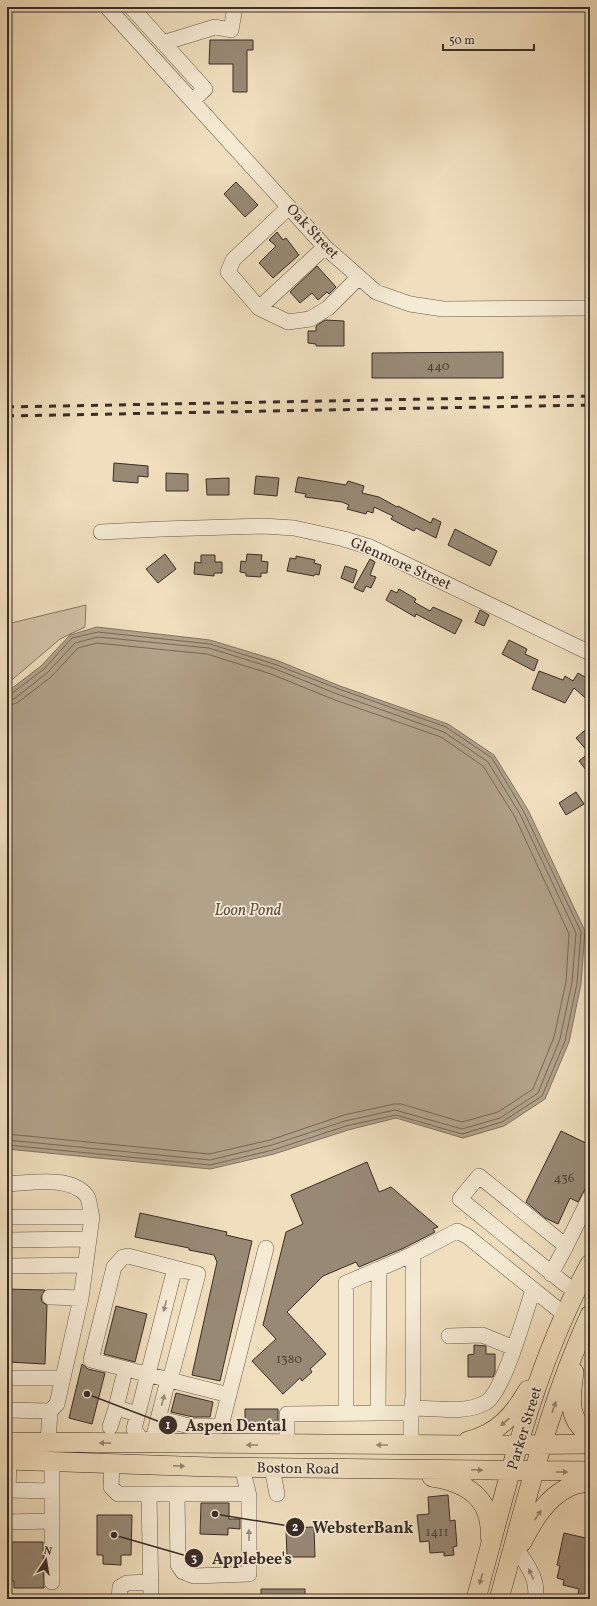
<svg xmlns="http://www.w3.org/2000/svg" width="597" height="1606" viewBox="0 0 597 1606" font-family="Vollkorn,serif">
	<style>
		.green { fill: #d1c0a4; stroke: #857666 }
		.water { fill: #b2a28a; stroke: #827363 }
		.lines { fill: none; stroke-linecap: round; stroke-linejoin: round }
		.shore { stroke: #766859; stroke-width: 1 }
		.building { fill: #988975; stroke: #392d28 }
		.minor-casing { stroke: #67594d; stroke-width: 16 }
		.major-casing { stroke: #392d28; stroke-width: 20 }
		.minor { stroke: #f5ead4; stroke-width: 15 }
		.major { stroke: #f0debd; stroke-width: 19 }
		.rail { stroke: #392d28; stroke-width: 3; stroke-dasharray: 7 7; stroke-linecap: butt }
		.oneway { fill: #978c7e }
		.oneway2 { fill: #948672 }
		.labels { text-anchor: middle; stroke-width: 3.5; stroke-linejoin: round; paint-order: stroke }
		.number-label { font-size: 13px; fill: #51443b }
		.street-label { font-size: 15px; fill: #392d28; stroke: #f5ead4 }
		.water-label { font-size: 16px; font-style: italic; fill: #5d5045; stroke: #f5ead4 }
		.leader { fill: none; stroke: #392d28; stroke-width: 1.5 }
		.callout-dot { fill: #392d28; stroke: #f5ead4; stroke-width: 1.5 }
		.mark-label { font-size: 12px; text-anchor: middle; font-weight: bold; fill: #fff }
		.callout-label { font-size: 16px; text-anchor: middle; font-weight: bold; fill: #392d28; stroke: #f5ead4; stroke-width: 3.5; stroke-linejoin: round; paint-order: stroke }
	</style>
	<rect width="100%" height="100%" fill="#f0debd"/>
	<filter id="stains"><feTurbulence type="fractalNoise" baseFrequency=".005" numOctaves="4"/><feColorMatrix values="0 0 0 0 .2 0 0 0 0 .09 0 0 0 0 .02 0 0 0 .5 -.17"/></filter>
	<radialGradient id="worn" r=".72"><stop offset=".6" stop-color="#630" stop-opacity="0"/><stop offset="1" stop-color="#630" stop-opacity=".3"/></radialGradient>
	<path class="green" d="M86,605L85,627L60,639L7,684V624Z"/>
	<path class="water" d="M97,627L210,640L276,660L340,686L448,724L494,755L528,810L585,931L581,984L569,1042L545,1099L504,1126L463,1138L396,1118L348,1130L274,1154L210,1169L7,1149V692L41,666L70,635Z"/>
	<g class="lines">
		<path class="shore" d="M7,695L11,694L44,669L72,638L98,632L210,644L274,664L339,689L446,727L492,758L524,812L581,932L577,983L565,1041L542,1096L502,1122L462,1134L396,1115L346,1126L273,1150L210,1165L7,1145
			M7,700L14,699L47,673L75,643L98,637L209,648L273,668L337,694L444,732L488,762L520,814L576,933L572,982L560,1039L538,1093L500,1118L462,1129L395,1110L345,1121L272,1145L210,1160L7,1140
			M7,706L17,703L51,677L78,648L97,643L207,654L271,674L335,700L441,737L483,766L515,817L569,934L566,982L554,1037L533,1089L498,1112L462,1122L401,1104H394L344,1115L270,1140L209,1154L7,1134"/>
	</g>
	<path class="building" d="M210,40H253V50H247V92H233V64H209Z
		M236,182L258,205L245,217L224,194Z
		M277,232L283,240L286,238L299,255L273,278L259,263L276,246L269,240Z
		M317,266L336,287L329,294L327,292L318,300L312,293L300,303L290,292Z
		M325,320L344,321V346H316V344L308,343V331H316V326Z
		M503,352V378H372V353Z
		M114,463L148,466V477L138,476V483L113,481Z
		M166,473L188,474V491H166Z
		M256,476L279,478L277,496L254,494Z
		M298,477L346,485L348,481L364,486L362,493L379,497L397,507L398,506L431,523L433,518L441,522L436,538L416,528L414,531L391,519L393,516L374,507L373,513L367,511L366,514L347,509L349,505L342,502L305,497L306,494L295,492Z
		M229,478V495H207L206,479Z
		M455,529L497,551L490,566L448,545Z
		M165,554L176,569L158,583L146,569Z
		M247,554L262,555L261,561L268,562L267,573H261V577L246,576V573L240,572L241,561L246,562Z
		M201,555H215V562H222V573H214V576L194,574L195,562L201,563Z
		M296,556L315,560L314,563L321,565L319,575L315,574L314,576L287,571L290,558L296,559Z
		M370,559L375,562L370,575L376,577L371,588L366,586L363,592L354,588Z
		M345,566L357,570L353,583L341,578Z
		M399,589L416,599L414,602L430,611L433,607L462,620L455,634L416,614L415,617L386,600L391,590L397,593Z
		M480,610L489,615L484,626L475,622Z
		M509,640L527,649L525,654L538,660L534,671L502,654Z
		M539,671L563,680L565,676L573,681L578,673L590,680V702L574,688L565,703L532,689Z
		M590,726V775L579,761L589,753L576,738Z
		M576,792L584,804L566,815L559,803Z
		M561,1131L590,1145V1161L585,1172L590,1174V1180L578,1202L570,1198L558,1224L545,1218L526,1202Z
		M367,1162L379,1192L391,1187L438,1227L433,1229L435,1232L404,1248L359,1267L356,1262L323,1276L287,1312L326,1354L310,1369L312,1372L302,1381L300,1378L283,1394L252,1361L276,1339L263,1325L286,1232L303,1224L291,1195Z
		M140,1213L227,1232L226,1235L252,1241L220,1381L192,1375L217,1262L214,1255L189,1250V1248L135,1237Z
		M7,1289L45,1290L41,1297L42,1302L47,1305L45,1364L7,1362Z
		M116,1306L147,1314L135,1362L104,1354Z
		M474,1345L486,1346V1354H495V1372L493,1377H468V1355L474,1354Z
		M82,1364L88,1369L105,1373L92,1424L69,1418Z
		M176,1393L213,1402L210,1417H193L171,1412Z
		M245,1409H278V1426L245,1427Z
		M448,1495L450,1521L455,1520L457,1546L453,1547L454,1555L444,1556V1552L430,1553L429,1541L420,1542L417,1515L429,1514L428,1497Z
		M201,1503H229V1519H240V1529L228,1528V1535L200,1534Z
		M97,1515H132L131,1555H121V1565L103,1564V1555H97Z
		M314,1527L315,1557H287L286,1528Z
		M564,1533L590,1539V1599H577L579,1589L563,1585L564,1580L557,1578L560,1566L557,1565Z
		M7,1542H43L44,1588H14V1581H7Z
		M261,1589H305V1599H261Z"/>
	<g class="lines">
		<g class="minor-casing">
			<path id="minor" d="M107,7L325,247L376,292L410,304L443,309L590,308
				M131,7L205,89L193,100
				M163,43L215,27L231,30L235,7
				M289,207L233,260L228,272L259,308L288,322L310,319L328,308L358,278
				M259,308L325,247
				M101,532L162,529L263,526L294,528L344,539L370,547L590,653
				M7,1184C30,1183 71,1175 87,1196C90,1201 90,1211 92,1217
				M7,1217H92L81,1298L57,1404L50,1411L48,1443
				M7,1240L89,1239
				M7,1266L85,1265
				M551,1274L566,1246
				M576,1291L565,1284L460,1199L479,1176L566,1246L590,1197
				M50,1297L81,1298
				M449,1336L482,1335L514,1348
				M7,1378H63
				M123,1379L116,1408L138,1414
				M168,1380L154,1435L144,1444L134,1429L175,1268
				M170,1380L198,1274L128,1256L123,1257L114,1267L91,1360L229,1395
				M412,1408C435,1408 464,1414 485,1403C504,1393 525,1313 533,1290
				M7,1410L50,1411
				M346,1413V1283L379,1269
				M411,1413H378L379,1269L413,1254
				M158,1418L189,1426H221L266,1248
				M110,1427L116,1408
				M287,1445V1414L378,1413
				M411,1445V1418L413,1396V1254L457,1231L467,1236L565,1315
				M9,1460L8,1490L52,1491V1460
				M112,1463L111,1487L118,1494H149L151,1599
				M272,1468L277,1494
				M52,1491V1582
				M149,1494H177L178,1565L183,1572L194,1576L249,1574V1496L242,1467
				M177,1494H248
				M7,1522L52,1521
				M518,1551C528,1566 539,1581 535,1599
				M119,1599L120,1587L127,1583L151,1582"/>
		</g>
		<g class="major-casing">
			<path id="major" d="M574,1372C571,1397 566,1419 590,1435
				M468,1441C497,1434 514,1415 528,1390
				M7,1442L474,1445L590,1444
				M7,1460L211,1467L590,1471
				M432,1477C466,1482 492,1498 490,1536
				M522,1542C533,1521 546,1498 569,1487C575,1484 583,1483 590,1481
				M476,1599C507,1486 533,1367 590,1264
				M499,1599C526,1503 548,1406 590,1315"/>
		</g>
		<use href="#minor" class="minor"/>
		<use href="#major" class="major"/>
		<path class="rail" d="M7,407L590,396
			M7,416L590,405"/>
	</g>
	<defs><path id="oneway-solid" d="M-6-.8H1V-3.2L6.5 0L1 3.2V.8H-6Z"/></defs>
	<g class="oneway">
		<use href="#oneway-solid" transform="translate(165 1306) rotate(104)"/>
		<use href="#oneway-solid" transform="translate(163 1400) rotate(-75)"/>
		<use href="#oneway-solid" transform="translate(249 1535) rotate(-90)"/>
		<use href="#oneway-solid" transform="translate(531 1574) rotate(-115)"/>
	</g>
	<g class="oneway2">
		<use href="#oneway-solid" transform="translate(554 1407) rotate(-71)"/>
		<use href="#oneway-solid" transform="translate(505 1422) rotate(139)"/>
		<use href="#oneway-solid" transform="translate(105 1443) rotate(-179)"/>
		<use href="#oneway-solid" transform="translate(252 1445) rotate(-180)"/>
		<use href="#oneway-solid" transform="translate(382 1445) rotate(-180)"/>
		<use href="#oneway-solid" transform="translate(179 1466) rotate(2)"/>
		<use href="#oneway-solid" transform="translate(477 1470) rotate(2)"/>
		<use href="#oneway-solid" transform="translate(562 1472)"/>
		<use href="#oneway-solid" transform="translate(538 1515) rotate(-56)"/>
		<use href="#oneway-solid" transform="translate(481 1579) rotate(105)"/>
	</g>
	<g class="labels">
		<g class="number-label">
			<text x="438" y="370">440</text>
			<text x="564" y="1182">436</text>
			<text x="289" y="1363">1380</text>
			<text x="437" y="1536">1411</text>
		</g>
		<g class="street-label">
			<text transform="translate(313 231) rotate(47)" y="5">Oak Street</text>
			<text transform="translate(401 563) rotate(24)" y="5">Glenmore Street</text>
			<text transform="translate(524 1428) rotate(-73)" y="5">Parker Street</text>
			<text transform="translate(298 1468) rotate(1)" y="5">Boston Road</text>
		</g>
		<g class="water-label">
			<text x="248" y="915">Loon Pond</text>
		</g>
	</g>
	<path class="leader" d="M87 1394L168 1425M215 1514L295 1527M114 1535L194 1558"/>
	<g class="callout-dot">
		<circle cx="87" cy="1394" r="4"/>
		<circle cx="215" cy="1514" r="4"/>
		<circle cx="114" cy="1535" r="4"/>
		<circle cx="168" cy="1425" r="10"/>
		<circle cx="295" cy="1527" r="10"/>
		<circle cx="194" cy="1558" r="10"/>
	</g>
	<g class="mark-label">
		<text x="168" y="1429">1</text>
		<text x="295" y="1531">2</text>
		<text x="194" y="1562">3</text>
	</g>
	<g class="callout-label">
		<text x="236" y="1431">Aspen Dental</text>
		<text x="363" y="1533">WebsterBank</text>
		<text x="252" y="1564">Applebee's</text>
	</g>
	<rect width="597" height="1606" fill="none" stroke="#f0debd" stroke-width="24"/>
	<rect x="8" y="8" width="581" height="1590" fill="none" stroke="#392d28" stroke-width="2"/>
	<rect x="12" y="12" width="573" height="1582" fill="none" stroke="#392d28"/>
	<g transform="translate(46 1560) rotate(12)" stroke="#f5ead4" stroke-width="3" paint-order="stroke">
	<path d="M0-3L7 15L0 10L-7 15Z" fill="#392d28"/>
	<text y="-6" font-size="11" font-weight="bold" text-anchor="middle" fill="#392d28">N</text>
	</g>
	<path d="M443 44v6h91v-6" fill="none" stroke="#392d28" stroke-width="2"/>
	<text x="449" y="44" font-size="12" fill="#392d28" stroke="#f5ead4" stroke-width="3" paint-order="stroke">50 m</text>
	<rect width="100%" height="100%" filter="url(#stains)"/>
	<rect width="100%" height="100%" fill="url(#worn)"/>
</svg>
